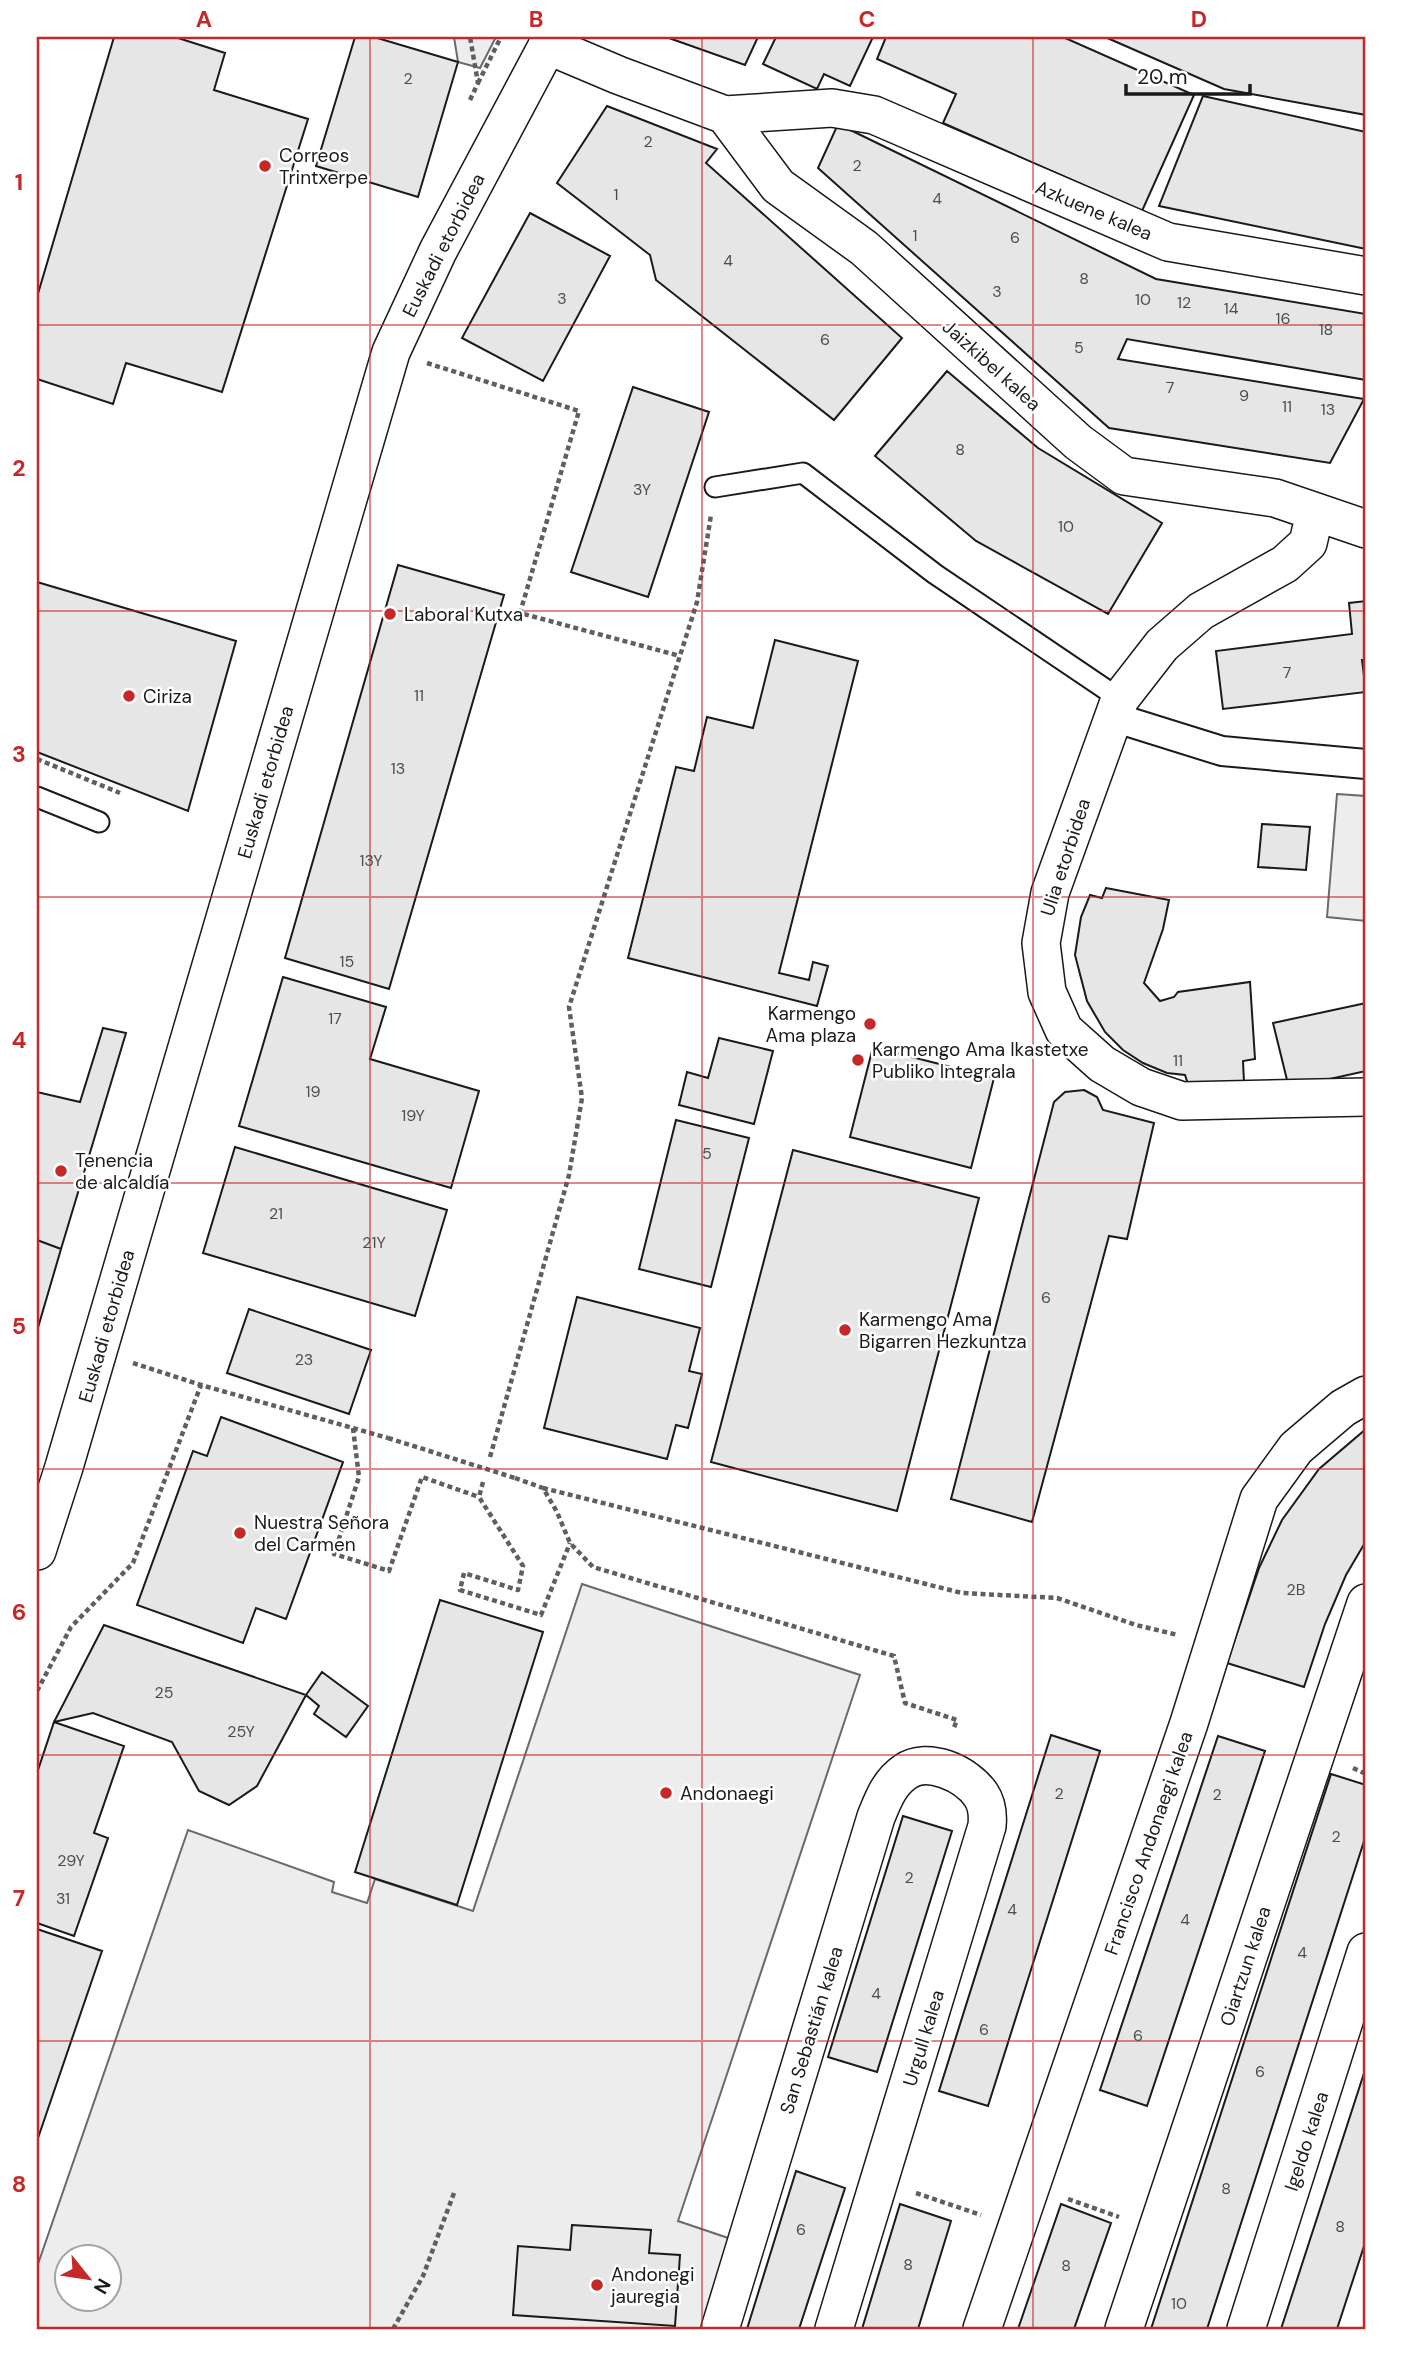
<svg xmlns="http://www.w3.org/2000/svg" width="1403" height="2366" viewBox="0 0 1403 2366" font-family="'DM Sans',sans-serif">
	<style>
		.built { fill: #ededed; stroke: #6a6a6a; stroke-width: 2; fill-rule: evenodd }
		.building { fill: #e6e6e6; stroke: #1a1a1a; stroke-width: 2 }
		.lines { fill: none; stroke-linecap: round; stroke-linejoin: round }
		.service-casing { stroke: #1a1a1a; stroke-width: 23 }
		.pedestrian-casing { stroke: #1a1a1a; stroke-width: 32 }
		.minor-casing { stroke: #1a1a1a; stroke-width: 40 }
		.path { stroke: #5f5f5f; stroke-width: 4.5; stroke-dasharray: 5 3.5; stroke-linecap: butt }
		.service { stroke: #fff; stroke-width: 19 }
		.pedestrian { stroke: #fff; stroke-width: 28 }
		.minor { stroke: #fff; stroke-width: 37 }
		.path-bridge { stroke: #5f5f5f; stroke-width: 4.5; stroke-dasharray: 5 3.5; stroke-linecap: butt }
		.grid { fill: none; stroke: #c62828; stroke-width: 2; stroke-opacity: 0.55 }
		.poi-dot { fill: #c62828; stroke: #fff; stroke-width: 2.5 }
		.labels { text-anchor: middle; stroke-width: 5; stroke-linejoin: round; paint-order: stroke }
		.number-label { font-size: 16px; fill: #4d4d4d }
		.poi-label { font-size: 19px; fill: #1a1a1a; stroke: #fff; text-anchor: start }
		.street-label { font-size: 19px; fill: #1a1a1a; stroke: #fff }
		.neatline { fill: none; stroke: #c62828; stroke-width: 2.5 }
		.grid-label { font-size: 23px; text-anchor: middle; font-weight: bold; fill: #c62828 }
	</style>
	<rect width="100%" height="100%" fill="#fff"/>
	<path class="built" d="M454,37H496L480,68L458,62Z
		M1337,794L1366,796V921L1327,917Z
		M582,1584L860,1675L678,2221L746,2244L720,2329H37V2267L188,1830L334,1882L332,1892L367,1903L375,1879L473,1911ZM66,2258H108V2300H66Z"/>
	<path class="building" d="M114,37H175L225,53L214,90L308,119L222,392L126,363L113,404L37,379V297Z
		M355,37H374L458,62L418,197L316,166Z
		M666,37H758L745,65Z
		M776,37H873L850,86L824,74L817,89L763,64Z
		M886,37H1063L1194,95L1142,211L943,123L956,94L877,59Z
		M1105,37H1366V115L1224,89Z
		M1203,96L1366,132V249L1159,206Z
		M607,106L717,149L706,163L902,338L834,420L656,280L650,255L557,183Z
		M838,124L1156,279L1366,314V380L1127,339L1118,359L1364,399L1330,463L1109,428L818,168Z
		M530,213L610,256L543,381L462,338Z
		M947,371L1038,448L1162,523L1108,614L976,541L875,456Z
		M633,387L709,412L648,597L571,572Z
		M398,565L504,595L389,989L285,958Z
		M37,582L236,641L188,811L37,752Z
		M1366,601V660H1362L1366,692L1223,709L1216,651L1352,634L1349,603Z
		M775,640L858,661L779,973L809,980L813,962L828,966L817,1006L628,958L676,767L694,771L707,717L753,728Z
		M1262,824L1310,827L1306,870L1258,867Z
		M1106,888L1169,900L1163,929L1144,983L1160,1001L1174,997L1178,992L1250,982L1255,1059L1243,1061L1244,1082L1188,1084L1185,1075L1167,1073L1143,1063L1123,1050L1105,1032L1087,1001L1075,955L1081,917L1090,895L1102,898Z
		M283,977L386,1007L370,1059L479,1091L451,1188L239,1126Z
		M1366,1003V1071L1289,1088L1273,1023Z
		M103,1028L126,1033L61,1249L37,1240V1092L80,1102Z
		M719,1038L773,1051L754,1124L679,1105L687,1072L708,1078Z
		M873,1047L994,1078L971,1168L850,1137Z
		M1084,1090L1097,1097L1103,1110L1154,1123L1127,1239L1109,1236L1032,1522L951,1499L1054,1102L1065,1092Z
		M676,1120L749,1138L711,1287L639,1269Z
		M235,1147L447,1210L415,1316L203,1253Z
		M793,1150L979,1198L897,1511L711,1462Z
		M37,1240L61,1249L37,1331Z
		M577,1297L700,1328L689,1371L702,1374L688,1428L676,1425L667,1459L544,1428Z
		M249,1309L371,1350L349,1414L227,1373Z
		M221,1417L343,1462L286,1619L256,1608L243,1643L137,1605L193,1451L207,1456Z
		M1366,1429V1541L1346,1575L1325,1624L1304,1687L1227,1663L1259,1568L1282,1520L1319,1469Z
		M440,1600L543,1632L457,1905L355,1872Z
		M104,1625L306,1695L257,1786L229,1805L199,1791L172,1742L93,1713L54,1722Z
		M322,1672L368,1706L346,1737L314,1714L319,1706L306,1695Z
		M54,1722L124,1746L94,1833L108,1838L74,1936L37,1923V1773Z
		M1051,1735L1100,1751L988,2106L939,2091Z
		M1218,1736L1265,1751L1147,2106L1100,2090Z
		M1331,1774L1366,1785V1835L1207,2329H1151Z
		M903,1816L952,1831L877,2072L828,2057Z
		M37,1929L102,1951L37,2141Z
		M1366,2067V2240L1337,2329H1281Z
		M796,2171L845,2188L799,2329H747Z
		M900,2204L951,2221L918,2329H862Z
		M1061,2204L1111,2223L1074,2329H1018Z
		M572,2225L651,2230L649,2253L680,2255L675,2326L513,2315L518,2246L570,2250Z"/>
	<g class="lines">
		<g class="service-casing">
			<path id="service" d="M715,487L803,473L935,574L1120,699
				M37,797L99,822"/>
		</g>
		<g class="pedestrian-casing">
			<path id="pedestrian" d="M1113,717L1222,751L1366,764"/>
		</g>
		<g class="minor-casing">
			<path id="minor" d="M547,45L618,75L725,115L832,108L874,115L1168,242L1366,276
				M725,115L778,186L864,248L1078,442L1124,476L1275,498L1366,529
				M1315,513L1308,543L1285,564L1201,611L1162,645L1120,699L1050,893L1041,943L1047,992L1064,1030L1102,1064L1141,1087L1182,1101L1366,1097
				M37,1551L64,1467L391,352L438,251L552,37
				M720,2329L876,1817C883,1800 889,1783 905,1772C927,1756 966,1773 981,1795C987,1804 988,1816 987,1826L834,2329
				M982,2329L1189,1723L1259,1499L1296,1448L1343,1408L1366,1395
				M1124,2329L1366,1603
				M1246,2329L1366,1952"/>
		</g>
		<path class="path" d="M478,83L501,37
			M470,100L478,83L470,37
			M427,363L579,411L520,613L680,656
			M37,759L120,793
			M133,1363L201,1385L388,1438
			M353,1428L359,1477L334,1554L389,1571L422,1477L479,1497
			M490,1457L569,1175L582,1098L569,1007L697,602L711,515
			M515,1478L543,1488L557,1512L570,1543L593,1567L894,1656L905,1703L957,1720L953,1730
			M483,1482L479,1497L523,1566L518,1590L464,1573L460,1590L541,1615L570,1543
			M543,1488L962,1593L1057,1598L1136,1625L1178,1635
			M37,1691L71,1627L133,1563L201,1385
			M1353,1768L1366,1774
			M916,2193L981,2215
			M1068,2199L1119,2217
			M393,2329L423,2276L454,2193"/>
		<use href="#service" class="service"/>
		<use href="#pedestrian" class="pedestrian"/>
		<use href="#minor" class="minor"/>
		<path class="path-bridge" d="M388,1438L515,1478"/>
	</g>
	<path class="grid" d="M370,37V2329M702,37V2329M1033,37V2329M37,325H1366M37,611H1366M37,897H1366M37,1183H1366M37,1469H1366M37,1755H1366M37,2041H1366"/>
	<g class="poi-dot">
		<circle cx="265" cy="166" r="7"/>
		<circle cx="390" cy="614" r="7"/>
		<circle cx="129" cy="696" r="7"/>
		<circle cx="870" cy="1024" r="7"/>
		<circle cx="858" cy="1060" r="7"/>
		<circle cx="61" cy="1171" r="7"/>
		<circle cx="845" cy="1330" r="7"/>
		<circle cx="240" cy="1533" r="7"/>
		<circle cx="666" cy="1793" r="7"/>
		<circle cx="597" cy="2285" r="7"/>
	</g>
	<g class="labels">
		<g class="number-label">
			<text x="408" y="84">2</text>
			<text x="648" y="147">2</text>
			<text x="857" y="171">2</text>
			<text x="616" y="200">1</text>
			<text x="937" y="204">4</text>
			<text x="915" y="241">1</text>
			<text x="1015" y="243">6</text>
			<text x="728" y="266">4</text>
			<text x="1084" y="284">8</text>
			<text x="997" y="297">3</text>
			<text x="562" y="304">3</text>
			<text x="1143" y="305">10</text>
			<text x="1184" y="308">12</text>
			<text x="1231" y="314">14</text>
			<text x="1283" y="324">16</text>
			<text x="1326" y="335">18</text>
			<text x="825" y="345">6</text>
			<text x="1079" y="353">5</text>
			<text x="1170" y="393">7</text>
			<text x="1244" y="401">9</text>
			<text x="1287" y="412">11</text>
			<text x="1328" y="415">13</text>
			<text x="960" y="455">8</text>
			<text x="642" y="495">3Y</text>
			<text x="1066" y="532">10</text>
			<text x="1287" y="678">7</text>
			<text x="419" y="701">11</text>
			<text x="398" y="774">13</text>
			<text x="371" y="866">13Y</text>
			<text x="347" y="967">15</text>
			<text x="335" y="1024">17</text>
			<text x="1178" y="1066">11</text>
			<text x="313" y="1097">19</text>
			<text x="413" y="1121">19Y</text>
			<text x="707" y="1159">5</text>
			<text x="276" y="1219">21</text>
			<text x="374" y="1248">21Y</text>
			<text x="1046" y="1303">6</text>
			<text x="304" y="1365">23</text>
			<text x="1296" y="1595">2B</text>
			<text x="164" y="1698">25</text>
			<text x="241" y="1737">25Y</text>
			<text x="1059" y="1799">2</text>
			<text x="1217" y="1800">2</text>
			<text x="1336" y="1842">2</text>
			<text x="71" y="1866">29Y</text>
			<text x="909" y="1883">2</text>
			<text x="63" y="1904">31</text>
			<text x="1012" y="1915">4</text>
			<text x="1185" y="1925">4</text>
			<text x="1302" y="1958">4</text>
			<text x="876" y="1999">4</text>
			<text x="984" y="2035">6</text>
			<text x="1138" y="2041">6</text>
			<text x="1260" y="2077">6</text>
			<text x="1226" y="2194">8</text>
			<text x="1340" y="2232">8</text>
			<text x="801" y="2235">6</text>
			<text x="908" y="2270">8</text>
			<text x="1066" y="2271">8</text>
			<text x="1179" y="2309">10</text>
		</g>
		<g class="poi-label">
			<text x="279" y="162">Correos<tspan x="279" dy="22">Trintxerpe</tspan></text>
			<text x="404" y="621">Laboral Kutxa</text>
			<text x="143" y="703">Ciriza</text>
			<text x="856" y="1020" text-anchor="end">Karmengo<tspan x="856" dy="22">Ama plaza</tspan></text>
			<text x="872" y="1056">Karmengo Ama Ikastetxe<tspan x="872" dy="22">Publiko Integrala</tspan></text>
			<text x="75" y="1167">Tenencia<tspan x="75" dy="22">de alcaldía</tspan></text>
			<text x="859" y="1326">Karmengo Ama<tspan x="859" dy="22">Bigarren Hezkuntza</tspan></text>
			<text x="254" y="1529">Nuestra Señora<tspan x="254" dy="22">del Carmen</tspan></text>
			<text x="680" y="1800">Andonaegi</text>
			<text x="611" y="2281">Andonegi<tspan x="611" dy="22">jauregia</tspan></text>
		</g>
		<g class="street-label">
			<text transform="translate(1094 210) rotate(23)" y="7">Azkuene kalea</text>
			<text transform="translate(443 245) rotate(-63)" y="7">Euskadi etorbidea</text>
			<text transform="translate(992 365) rotate(42)" y="7">Jaizkibel kalea</text>
			<text transform="translate(265 782) rotate(-74)" y="7">Euskadi etorbidea</text>
			<text transform="translate(1065 857) rotate(-72)" y="7">Ulia etorbidea</text>
			<text transform="translate(106 1326) rotate(-74)" y="7">Euskadi etorbidea</text>
			<text transform="translate(1148 1843) rotate(-71)" y="7">Francisco Andonaegi kalea</text>
			<text transform="translate(1245 1966) rotate(-72)" y="7">Oiartzun kalea</text>
			<text transform="translate(811 2030) rotate(-73)" y="7">San Sebastián kalea</text>
			<text transform="translate(923 2038) rotate(-73)" y="7">Urgull kalea</text>
			<text transform="translate(1306 2141) rotate(-72)" y="7">Igeldo kalea</text>
		</g>
	</g>
	<rect width="1403" height="2366" fill="none" stroke="#ffffff" stroke-width="77"/>
	<g transform="translate(88 2278) rotate(120)"><circle r="33" fill="#ffffff" stroke="#a3a3a3" stroke-width="2"/>
	<path d="M0-5L12 26L0 18L-12 26Z" fill="#c62828"/>
	<text y="-10" font-size="19" font-weight="bold" text-anchor="middle" fill="#1a1a1a">N</text>
	</g>
	<path d="M1126 84v10h124v-10" fill="none" stroke="#1a1a1a" stroke-width="3.5"/>
	<text x="1137" y="84" font-size="21" fill="#1a1a1a" stroke="#ffffff" stroke-width="5" paint-order="stroke">20 m</text>
	<rect x="38" y="38" width="1326" height="2290" class="neatline"/>
	<g class="grid-label">
		<text x="204" y="27">A</text>
		<text x="536" y="27">B</text>
		<text x="867" y="27">C</text>
		<text x="1199" y="27">D</text>
		<text x="19" y="190">1</text>
		<text x="19" y="476">2</text>
		<text x="19" y="762">3</text>
		<text x="19" y="1048">4</text>
		<text x="19" y="1334">5</text>
		<text x="19" y="1620">6</text>
		<text x="19" y="1906">7</text>
		<text x="19" y="2192">8</text>
	</g>
</svg>
